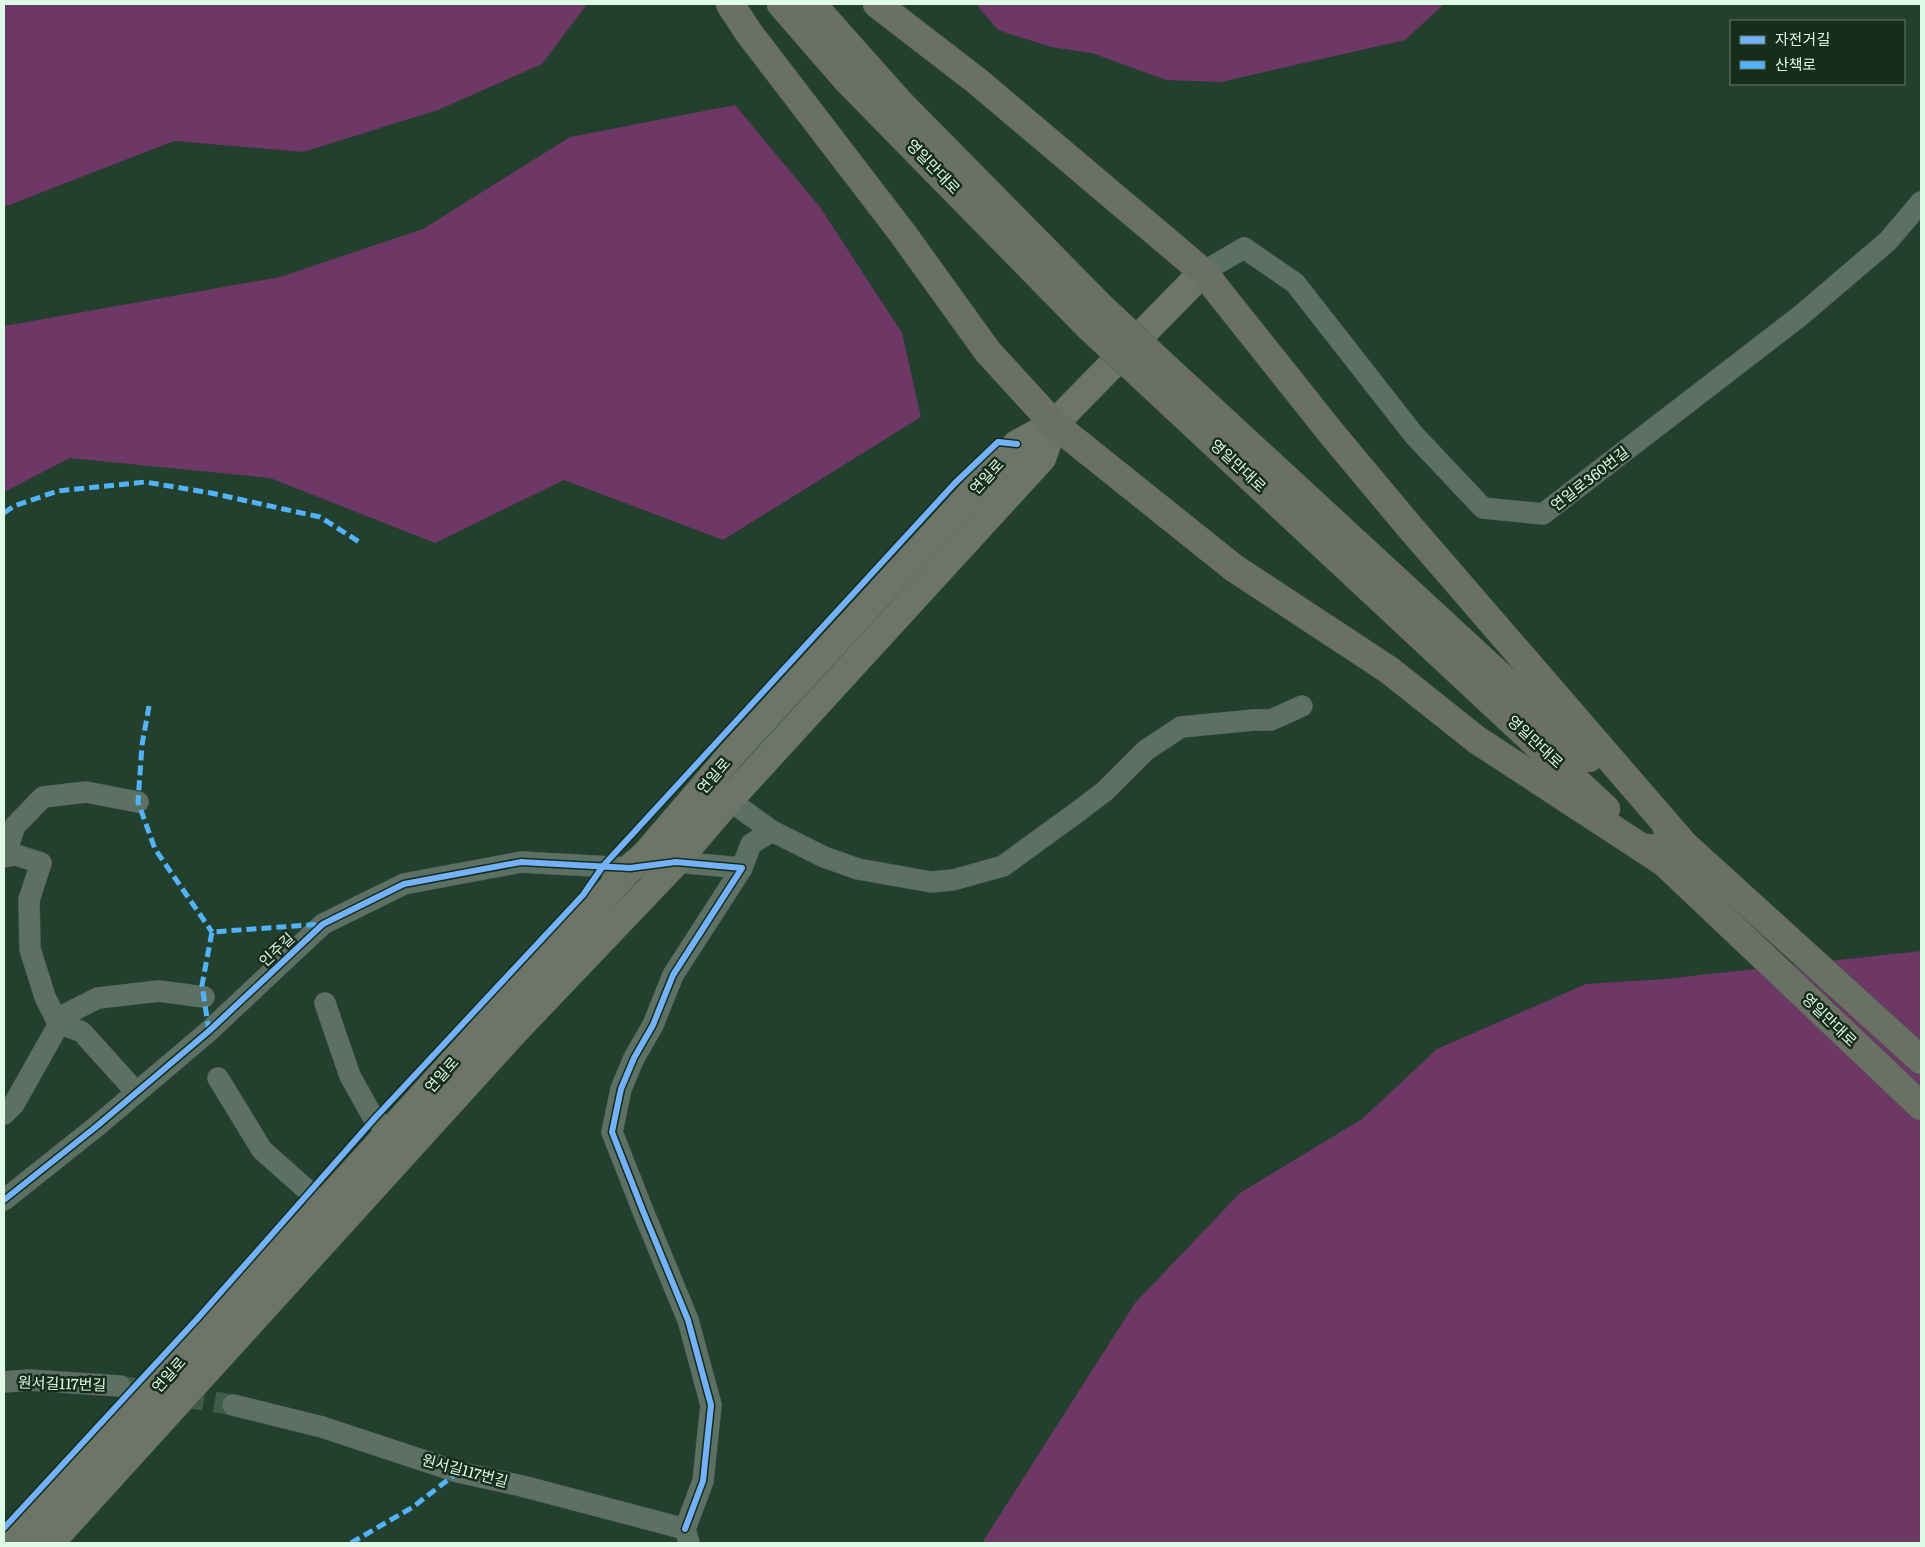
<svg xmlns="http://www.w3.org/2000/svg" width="1925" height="1547" viewBox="0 0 1925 1547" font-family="Literata,'Noto Sans KR',serif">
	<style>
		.green { fill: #6d3766 }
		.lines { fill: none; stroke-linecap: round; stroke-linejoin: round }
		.minor-tunnel { stroke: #3f5b4a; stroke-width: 21; stroke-dasharray: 21 11; stroke-linecap: butt }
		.minor-casing { stroke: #455b4d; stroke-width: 22 }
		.major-casing { stroke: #455b4d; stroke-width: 29 }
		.highway-casing { stroke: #455b4d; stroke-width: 29 }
		.minor { stroke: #5c7063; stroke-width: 21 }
		.major { stroke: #6d7569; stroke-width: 28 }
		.highway { stroke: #6b7064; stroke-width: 28 }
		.highway-bridge-casing { stroke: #455b4d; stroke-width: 29; stroke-linecap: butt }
		.highway-bridge { stroke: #6b7064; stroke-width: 28 }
		.quiet { stroke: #52b3f8; stroke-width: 5; stroke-dasharray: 10 5; stroke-linecap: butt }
		.cycleway-casing { stroke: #162c1d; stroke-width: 9 }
		.cycleway { stroke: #73b2f8; stroke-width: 6 }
		.labels { text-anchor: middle; stroke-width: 5; stroke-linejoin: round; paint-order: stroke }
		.street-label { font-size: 15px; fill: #dffbe6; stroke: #162c1d }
	</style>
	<rect width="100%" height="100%" fill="#233f2e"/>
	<path class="green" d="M4,4H587L542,64L438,110L303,152L174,141L4,207Z
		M976,4H1444L1405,40L1221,82L1166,80L1092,53L1051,47L998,30Z
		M735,105L820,207L902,333L921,417L723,540L564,480L435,543L270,478L70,458L4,492V326L280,277L423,229L570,137Z
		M1921,951V1543H982L1135,1303L1240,1193L1362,1119L1437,1049L1586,984L1664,979Z"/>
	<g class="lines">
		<path class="minor-tunnel" d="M120,1386L233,1405"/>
		<g class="minor-casing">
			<path id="minor" d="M1203,272L1244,248L1295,283L1414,435L1483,508L1543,514L1800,316L1888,241L1921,202
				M729,800L772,831L824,857L858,869L931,882L953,880L1003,866L1076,813L1105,791L1146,750L1181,727L1254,720H1271L1302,706
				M325,1003L350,1076L374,1119L392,1131
				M58,1023L45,997L30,949L29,900L41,863L16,855L4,857L15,826L43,797L86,792L138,802
				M58,1023L82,1032L136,1092
				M218,1078L262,1150L324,1205
				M4,1114L14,1104L64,1015L98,998L159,991L204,997
				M4,1200L97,1126L209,1031L323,924L404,884L521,862L630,868L676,862L742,868
				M4,1382L29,1380L120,1386
				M233,1405L322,1427L458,1472L522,1486L685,1529L689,1543
				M685,1529L703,1481L711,1405L688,1320L643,1211L612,1132L621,1089L634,1058L653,1025L673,975L742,868L751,844L772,831"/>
		</g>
		<g class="major-casing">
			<path id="major" d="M1054,424L1203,272
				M15,1543L67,1487L630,868L646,854L731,755L1017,444L1054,424L1042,458L729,800L676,862L515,1031L50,1543"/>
		</g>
		<g class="highway-casing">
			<path id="highway" d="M730,4L749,33L903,234L988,352L1054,424L1234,568L1389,670L1477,740L1662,861
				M781,4L847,80L1089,327
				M812,4L899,102L1102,308
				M877,4L977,81L1203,272L1332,434L1408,525L1681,841
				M1161,363L1589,758
				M1146,380L1606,809
				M1667,829L1921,1060
				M1649,848L1921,1106"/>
		</g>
		<use href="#minor" class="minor"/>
		<use href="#major" class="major"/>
		<use href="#highway" class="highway"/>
		<g class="highway-bridge-casing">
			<path id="highway-bridge" d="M1102,308L1161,363
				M1089,327L1146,380"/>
		</g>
		<use href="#highway-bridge" class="highway-bridge"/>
		<path class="quiet" d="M4,513L14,506L58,491L145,482L211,493L320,517L361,543
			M149,706L142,745L138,802L155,849L212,932
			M209,1031L202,985L212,932L323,924
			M351,1543L413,1507L458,1472"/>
		<g class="cycleway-casing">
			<path id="cycleway" d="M4,1200L97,1126L209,1031L323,924L404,884L521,862L630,868L676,862L742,868L673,975L653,1025L634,1058L621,1089L612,1132L643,1211L688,1320L711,1405L703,1481L685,1529
				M4,1528L198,1318L374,1119L583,895L603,866L955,483L998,442L1017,444"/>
		</g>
		<use href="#cycleway" class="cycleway"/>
	</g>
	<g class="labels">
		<g class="street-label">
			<text transform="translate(933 167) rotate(46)" y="5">영일만대로</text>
			<text transform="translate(1238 466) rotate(43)" y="5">영일만대로</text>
			<text transform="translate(987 477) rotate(-47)" y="5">연일로</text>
			<text transform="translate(1590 479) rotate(-38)" y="5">연일로360번길</text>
			<text transform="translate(1535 742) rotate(43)" y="5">영일만대로</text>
			<text transform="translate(714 776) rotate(-49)" y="5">연일로</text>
			<text transform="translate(277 950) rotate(-43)" y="5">인주길</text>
			<text transform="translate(1829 1020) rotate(44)" y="5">영일만대로</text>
			<text transform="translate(442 1075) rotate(-48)" y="5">연일로</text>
			<text transform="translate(169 1375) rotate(-48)" y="5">연일로</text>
			<text transform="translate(62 1384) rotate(2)" y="5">원서길117번길</text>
			<text transform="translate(465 1471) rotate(15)" y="5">원서길117번길</text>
		</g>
	</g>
	<rect width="1925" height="1547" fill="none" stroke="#dffbe6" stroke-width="10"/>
	<rect x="1730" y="20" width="175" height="65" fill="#162c1d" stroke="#667f6d"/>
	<rect x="1740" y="36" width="25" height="8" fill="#73b2f8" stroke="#667f6d"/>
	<text x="1775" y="45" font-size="15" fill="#dffbe6">자전거길</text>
	<rect x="1740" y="61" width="25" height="8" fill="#52b3f8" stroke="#667f6d"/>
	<text x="1775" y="70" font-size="15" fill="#dffbe6">산책로</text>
</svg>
